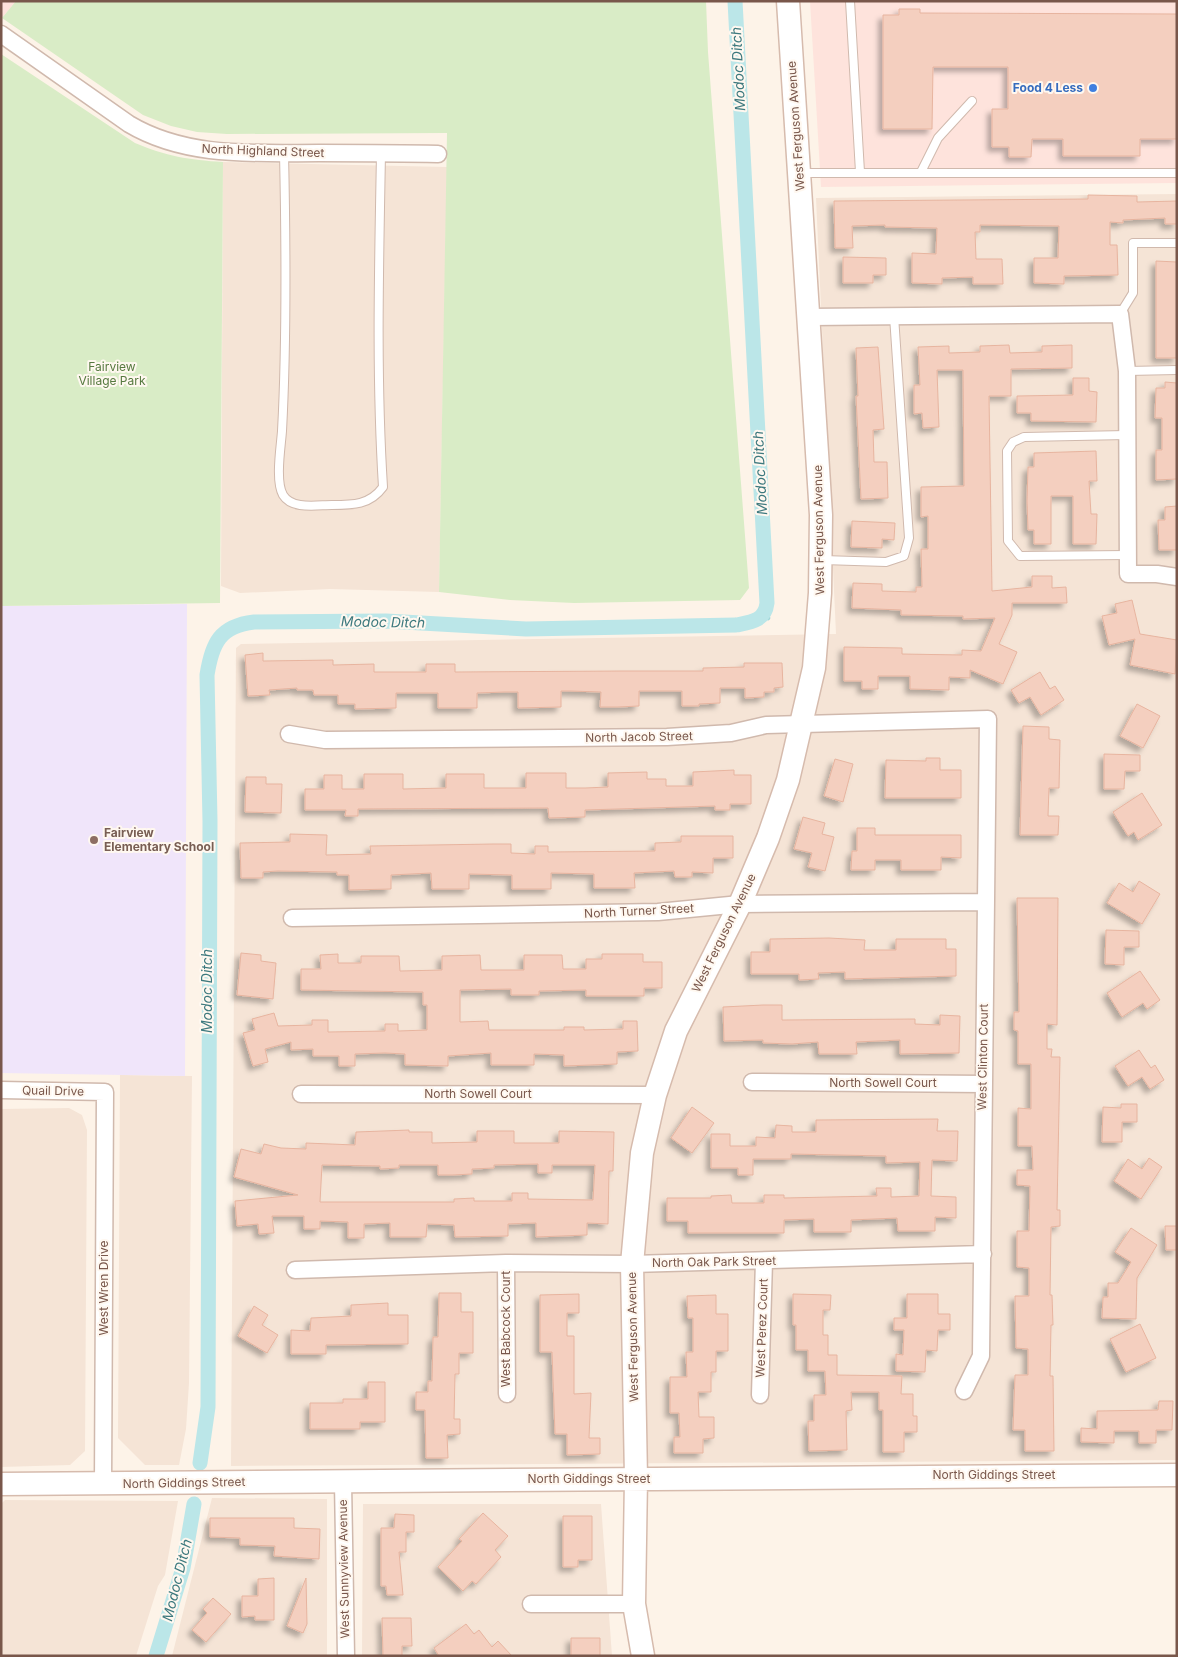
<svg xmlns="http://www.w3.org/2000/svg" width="1178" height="1657" viewBox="0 0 1178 1657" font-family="Inter,sans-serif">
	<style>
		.residential { fill: #f5e4d6 }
		.commercial { fill: #fee3dc }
		.education { fill: #f0e5fa }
		.green { fill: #d9ecc6 }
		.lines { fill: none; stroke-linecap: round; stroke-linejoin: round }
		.stream { stroke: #a1d7da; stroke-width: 4.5 }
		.canal { stroke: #bbe6e8; stroke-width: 15 }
		.building { fill: #f4cfbf; stroke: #e7b49f; fill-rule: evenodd; filter: url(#shadow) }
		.lane-casing { stroke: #d0b9ad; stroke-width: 10 }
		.street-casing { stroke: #d0b9ad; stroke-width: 19 }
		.secondary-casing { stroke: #d6bbad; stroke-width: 25 }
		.lane { stroke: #fff; stroke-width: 8 }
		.street { stroke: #fff; stroke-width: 16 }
		.secondary { stroke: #fff; stroke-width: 22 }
		.shop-dot { fill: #3f7fe0; stroke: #fff8f0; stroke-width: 2 }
		.education-dot { fill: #8d6e63; stroke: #fff8f0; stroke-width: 2 }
		.labels { text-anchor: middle; stroke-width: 4; stroke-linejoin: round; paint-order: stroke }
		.shop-label { font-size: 12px; font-weight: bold; fill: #366cbe; stroke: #fff8f0; text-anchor: end }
		.street-label { font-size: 12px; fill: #79574b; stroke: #fff8f0 }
		.park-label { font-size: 12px; fill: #56793f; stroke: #fff8f0 }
		.education-label { font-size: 12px; font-weight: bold; fill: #785e54; stroke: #fff8f0; text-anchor: start }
		.water-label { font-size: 14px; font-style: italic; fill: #3d797e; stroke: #fff8f0 }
	</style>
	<defs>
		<filter id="shadow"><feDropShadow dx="-4.5" dy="4.5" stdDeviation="2.5" flood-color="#0004"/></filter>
	</defs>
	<rect width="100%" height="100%" fill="#fdf3e8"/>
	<path class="residential" d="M223,162L447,167L439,592L330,589L240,593L221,586Z
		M1177,194V1460L231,1466L236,648L241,644L836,634L816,198Z
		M120,1075L192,1076L189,1383L186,1429L179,1465H145L118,1438Z
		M69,1108L82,1115L87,1130L85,1451L70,1465L1,1467V1109Z
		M212,1498L327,1499V1656H172Z
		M5,1500L178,1501L165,1575L158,1586L136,1656H1V1504Z
		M363,1504H601L612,1656H362Z"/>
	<path class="commercial" d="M1,1H16L2,18L1,17Z
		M810,1H1177V183L821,187Z"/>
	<path class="education" d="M187,604L185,1076L1,1073V606Z"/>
	<path class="green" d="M16,1H706L708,52L749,588L740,600L574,603L510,600L439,592L447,133L227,134L197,132L171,126L143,115L2,18Z
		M1,54L135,143C166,156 189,160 223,162L220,603L1,606Z"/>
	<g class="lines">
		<path class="stream" d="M763,614L768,618"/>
		<path class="canal" d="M200,1463L208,1407L210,821L207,675C212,643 220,626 254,622L386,621L526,629L736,625C751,622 765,621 767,603L735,1
			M156,1656L183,1568L194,1504"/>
	</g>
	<path class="building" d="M899,9H920V13L1177,14V139H1140V156H1063V139H1032L1031,157H1009V147H992V109H1008V67H933L932,129H883V15H899Z
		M1088,195L1137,196V202L1177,201V224H1165V218L1123,220V223L1110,222V245H1117L1118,275L1064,276V284L1034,283V258H1058L1059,226L980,225V232H975L976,259H1002L1003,284H973V277L942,278V284L912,283V253L936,254L937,228L885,227V225L852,226L853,248H835L834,201L1088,199Z
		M843,257L886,258V275H873V283H843Z
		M1156,261L1177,262V358H1156Z
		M1009,345L1010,353L1042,352V346L1072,345V368L1011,369V396H989L992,591L1032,587V576H1052V588L1066,587L1067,603H1012V615L999,644L1017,652L1003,684L970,670V678L949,677V690L910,689V676H878V689H862V681H844V647L902,648V654L962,655V650L981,651L995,618L963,619V616L901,615V610L852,608L853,583L882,584V591L916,592V587H922L921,549H928V516L921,517V487L964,486L963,370H937L939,427L923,428L922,413L914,414V385H920L918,347L949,346V353L980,352V346Z
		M878,347L884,429L873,430L874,462H887L888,498L861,499L856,396H858L856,348Z
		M1073,378H1089V391L1097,392L1096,422L1031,421V413H1017V396L1073,395Z
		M1165,382L1177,383V479L1156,480V450H1162V418H1155L1156,388H1165Z
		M1096,451L1097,481H1089L1091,514H1097L1096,544H1073V496H1051V544H1034V530H1028L1027,501L1028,467H1034V453Z
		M1177,506V550H1159L1158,520H1165V507Z
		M852,521L895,523L894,540L882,539V548L851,547Z
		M1132,600L1140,634L1177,640L1175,674L1130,665L1135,639L1109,645L1102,616L1117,613L1115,604Z
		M263,653V661L333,660V665L374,664V672H426V664H455V672L622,671H703V668L744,667V663H782L783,687L774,688V692H764V697L745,698V688H720V703L699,704V706H682V691H639V706L618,707H600L601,692L570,691H561V707L518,708V692H505L477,693V708H438V693H396V708L355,709V704H338V695H314L313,690H297V688L269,690L270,695L248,696L245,655Z
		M1040,672L1050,689L1055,686L1064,700L1041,715L1030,697L1019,703L1011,690Z
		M1137,704L1160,716L1143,748L1120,736Z
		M1023,726L1049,727V739L1060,740L1059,788H1049L1048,816H1059L1058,835H1020Z
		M1104,754L1140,755V771H1125L1124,789H1104Z
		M926,758H940V770H961V798H885L886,760L926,761Z
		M835,759L853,764L843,802L824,796Z
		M734,770V775H751V804H730V810H715V806L585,810V817L549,818L548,808L358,809V816H345L346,810H305V789H324V775H342V789H364V774H403V789L446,788V774H484V788H526V773H566V788H585L608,787V773L647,772V779H666V786H693V772Z
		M246,777H266V784H282L281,813L245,812Z
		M1142,793L1162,825L1138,840L1134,832L1128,836L1113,812Z
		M803,817L825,823L822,834L834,837L825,871L808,867L812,853L794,849Z
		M857,828H875V835H961V858L941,857V870H901V860H875V870H851L852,851H857Z
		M290,834L327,835L326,855L371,854L370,846L493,844H511V853L535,854V846H548V852L655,851V843L681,842V836H733V858H713V873L692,872V877H675L674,871L634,873L635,888H594V874L551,873V889H512V875L469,874V889H432L431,873L391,875V889L349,890V875H337V872L278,871L263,872V878H241L240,843L290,842Z
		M1139,881L1160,894L1142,924L1107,903L1119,883L1133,892Z
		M1017,898H1058L1057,1025L1047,1024V1049H1052L1051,1057H1060L1057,1210H1060V1226L1051,1227L1050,1295H1052L1053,1325H1051L1050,1376H1053L1054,1451H1025V1430H1013L1015,1375H1028V1349L1016,1348L1015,1296H1029V1268L1017,1267V1231H1029L1030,1186L1017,1185V1170H1033L1032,1146H1018V1108L1031,1109V1064H1018V1031L1014,1030V1012H1019Z
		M1106,930L1139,931V947H1124V965L1105,964Z
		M829,938L865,940L864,950H896V939H946V949H956V976L845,979V972L818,973L819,979L799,980V974H751V952H770V939Z
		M241,953L261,955V961L276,963L273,999L237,995Z
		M338,954V963H361V956H399L400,971L442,970V956L480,955L481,970H524V955H562L563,969H586V959H602V954H643V962H662V988H644V996H586V990L539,991V995H511V989L460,990V1022L488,1021L489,1030H564V1027H584V1030L623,1029V1021H637L638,1051L617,1052V1064L564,1066V1055L534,1054V1065H491V1053L448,1056V1066L405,1065V1054L385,1053L355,1054V1066H339V1056H313V1049L291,1050V1042L265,1049L268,1062L253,1066L243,1033L255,1030L252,1019L274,1013L278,1026L312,1025V1020H328V1032L385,1031V1024H398V1031L427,1030V1005H423V992L301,990V969H321L320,955Z
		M1140,971L1160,1000L1147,1009L1143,1003L1122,1017L1107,993Z
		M763,1005H782V1020L915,1019V1024L940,1025V1015L960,1016L959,1053L900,1054V1040L856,1042L857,1054H819L818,1042L792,1044L763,1043V1040L724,1041L723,1007Z
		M1139,1050L1151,1068L1155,1065L1164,1080L1150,1089L1142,1077L1128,1086L1115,1066Z
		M1121,1104H1137V1122H1122V1142H1102L1103,1107L1121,1108Z
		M692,1107L714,1123L692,1153L671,1138Z
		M938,1119L937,1131H958L957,1161L932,1160L931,1196L956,1197V1218L935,1217V1231H898L897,1218L851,1220V1232H814V1219L784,1220V1233H688V1221H667V1198H711V1196L731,1195L732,1203H764V1195H784V1198L877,1196L876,1188H891V1197L919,1196L920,1162L886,1163V1156L791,1154V1159H753V1175H738V1168H711V1134H730V1146H756V1137L775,1138L776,1125L792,1126V1132H816V1120Z
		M409,1130V1132H432V1143L477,1142V1131H514V1143H559V1131L614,1132L613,1171H609L608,1224L587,1223V1235L536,1237V1223L508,1224V1236L455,1237L454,1225L427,1224L426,1237H390V1223L364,1224V1238H348V1222L320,1221V1229H304V1216H272L274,1233L259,1234L258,1224L237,1226L235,1201L298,1195L234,1177L241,1149L261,1154L264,1144L281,1148L306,1149V1143L355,1145L356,1132ZM538,1164V1173H552V1165H595L593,1200L528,1199V1193H512V1201H474V1198L454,1199V1202H320L322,1165L380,1166V1169L399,1168V1165H438V1175H453L472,1174V1169L494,1168V1165Z
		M1149,1158L1162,1167L1141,1199L1114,1181L1128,1159L1142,1169Z
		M1165,1226H1177V1250H1166Z
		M1131,1228L1157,1245L1137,1278L1136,1319L1102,1318L1103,1297H1108V1283H1118L1131,1262L1115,1252Z
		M439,1293H461V1312H473V1353H459V1374H455L454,1419H460V1434L447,1435L448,1458H426L425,1410H416V1392H428V1381H432L433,1337H438Z
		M579,1294V1313H567V1336H574V1394L591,1393L589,1438H600V1454L567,1455V1434H555L552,1352H540V1295Z
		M793,1294L831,1295L830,1310H823V1335H828V1355H837V1375L902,1376L901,1394H913V1416H917V1432H904V1452H883V1410H879V1392H851L852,1410L846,1411L847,1450L809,1451L808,1421H814V1395H826L825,1371H808V1350H796V1325H793Z
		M907,1294H938V1314H950V1330H938L937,1351L926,1350L925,1372L896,1371V1354L903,1355L904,1330H894V1318H907Z
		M716,1295V1314H728V1351H716V1372H711V1392H698L699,1417H714V1438L703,1439V1453H674V1437H680L679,1413H670V1377H687L686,1352H693V1318H688L687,1296Z
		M388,1303V1315H408V1344L326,1345V1354H291V1330L310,1331L311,1318L351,1316V1305Z
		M254,1306L268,1315L262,1325L278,1335L267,1353L238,1336Z
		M1140,1324L1156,1358L1126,1372L1110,1339Z
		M368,1382H385V1422H360V1429H310V1403H343V1399H368Z
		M1159,1401H1173L1172,1430H1156V1443H1139V1431H1114V1443L1081,1442V1428L1097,1429V1411L1158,1410Z
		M483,1513L508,1536L495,1550L501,1557L476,1584L472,1581L463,1591L438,1567L462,1541L459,1539Z
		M395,1514L414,1515V1532H406V1552H399L403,1595H387L386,1586H381V1528H394Z
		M563,1516H592V1560H578V1567H563Z
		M210,1518H294V1528L320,1529L319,1559L274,1556L275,1546L240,1545V1538L210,1537Z
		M274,1578V1620H255V1616L242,1617V1596H258V1579Z
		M306,1578L307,1624L303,1633L287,1626Z
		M213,1598L231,1614L206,1642L192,1630L207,1613L203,1609Z
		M382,1618H411L412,1646H402V1656H383Z
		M466,1624L474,1634L479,1630L492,1647L498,1641L512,1656H439L434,1648Z
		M571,1638H600V1656H571Z"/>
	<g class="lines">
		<g class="lane-casing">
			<path id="lane" d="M850,1L860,172
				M284,153C286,246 287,338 282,431C281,446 275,481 283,495C292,510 317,505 332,505C353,505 370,505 383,487C376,376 379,265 381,153
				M921,172L938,138L972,101
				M801,173H1177
				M1120,314L1133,293V243H1177
				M1127,371L1177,370
				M1127,435L1024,437L1013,442L1007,451L1008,541L1020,556L1128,555
				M823,560L886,562L904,556L909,538L894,316"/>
		</g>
		<g class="street-casing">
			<path id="street" d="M1,34L129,124C186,158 254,153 319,153C359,153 398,153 438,154
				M809,317L1120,314L1127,371L1128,574H1157L1177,577
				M289,734L325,740L667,737L731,733L766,725L988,719L981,1356L964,1391
				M292,918L658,912L740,904L985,902
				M752,1082L983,1084
				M1,1090L105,1092L103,1484
				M301,1094L655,1095
				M506,1263L507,1394
				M295,1270L506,1263L632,1264L983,1254
				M760,1395L764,1261
				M343,1482L346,1656
				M531,1604H634"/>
		</g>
		<g class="secondary-casing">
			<path id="secondary" d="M1,1484L1177,1475
				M643,1656L634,1604L636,1478L632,1264L642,1153L655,1095L676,1031L740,904L768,838L788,780L814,668L820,593L821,515L788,1"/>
		</g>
		<use href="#lane" class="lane"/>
		<use href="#street" class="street"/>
		<use href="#secondary" class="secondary"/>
	</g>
	<circle class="shop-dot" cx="1093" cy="88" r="5"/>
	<circle class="education-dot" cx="94" cy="840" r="5"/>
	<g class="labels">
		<g class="shop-label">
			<text x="1083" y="92">Food 4 Less</text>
		</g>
		<g class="street-label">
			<text transform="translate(796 126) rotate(-94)" y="4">West Ferguson Avenue</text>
			<text transform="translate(263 151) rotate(2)" y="4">North Highland Street</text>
			<text transform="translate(819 530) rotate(-91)" y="4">West Ferguson Avenue</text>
			<text transform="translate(639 737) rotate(-1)" y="4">North Jacob Street</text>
			<text transform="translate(639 911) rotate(-3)" y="4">North Turner Street</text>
			<text transform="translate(724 933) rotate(-64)" y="4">West Ferguson Avenue</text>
			<text transform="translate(983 1057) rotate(-89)" y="4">West Clinton Court</text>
			<text x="883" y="1087">North Sowell Court</text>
			<text transform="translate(53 1091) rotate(1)" y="4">Quail Drive</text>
			<text x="478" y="1098">North Sowell Court</text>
			<text transform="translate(714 1262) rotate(-1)" y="4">North Oak Park Street</text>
			<text transform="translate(104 1288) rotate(-90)" y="4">West Wren Drive</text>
			<text transform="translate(762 1328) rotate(-88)" y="4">West Perez Court</text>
			<text transform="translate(506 1329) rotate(-90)" y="4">West Babcock Court</text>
			<text transform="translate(633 1337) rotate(-91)" y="4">West Ferguson Avenue</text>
			<text x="994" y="1479">North Giddings Street</text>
			<text x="589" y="1483">North Giddings Street</text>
			<text transform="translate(184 1483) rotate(-1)" y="4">North Giddings Street</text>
			<text transform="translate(344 1569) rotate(-91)" y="4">West Sunnyview Avenue</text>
		</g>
		<g class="park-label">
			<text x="112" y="371">Fairview<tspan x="112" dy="14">Village Park</tspan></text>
		</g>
		<g class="education-label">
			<text x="104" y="837">Fairview<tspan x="104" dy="14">Elementary School</tspan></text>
		</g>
		<g class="water-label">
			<text transform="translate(738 69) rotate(-93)" y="5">Modoc Ditch</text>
			<text transform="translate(760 473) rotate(-93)" y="5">Modoc Ditch</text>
			<text transform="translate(383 622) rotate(1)" y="5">Modoc Ditch</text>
			<text transform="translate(207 991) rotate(-90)" y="5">Modoc Ditch</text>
			<text transform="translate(177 1580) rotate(-76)" y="5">Modoc Ditch</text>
		</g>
	</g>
	<rect width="1178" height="1657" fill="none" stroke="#79574b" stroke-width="5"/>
</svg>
